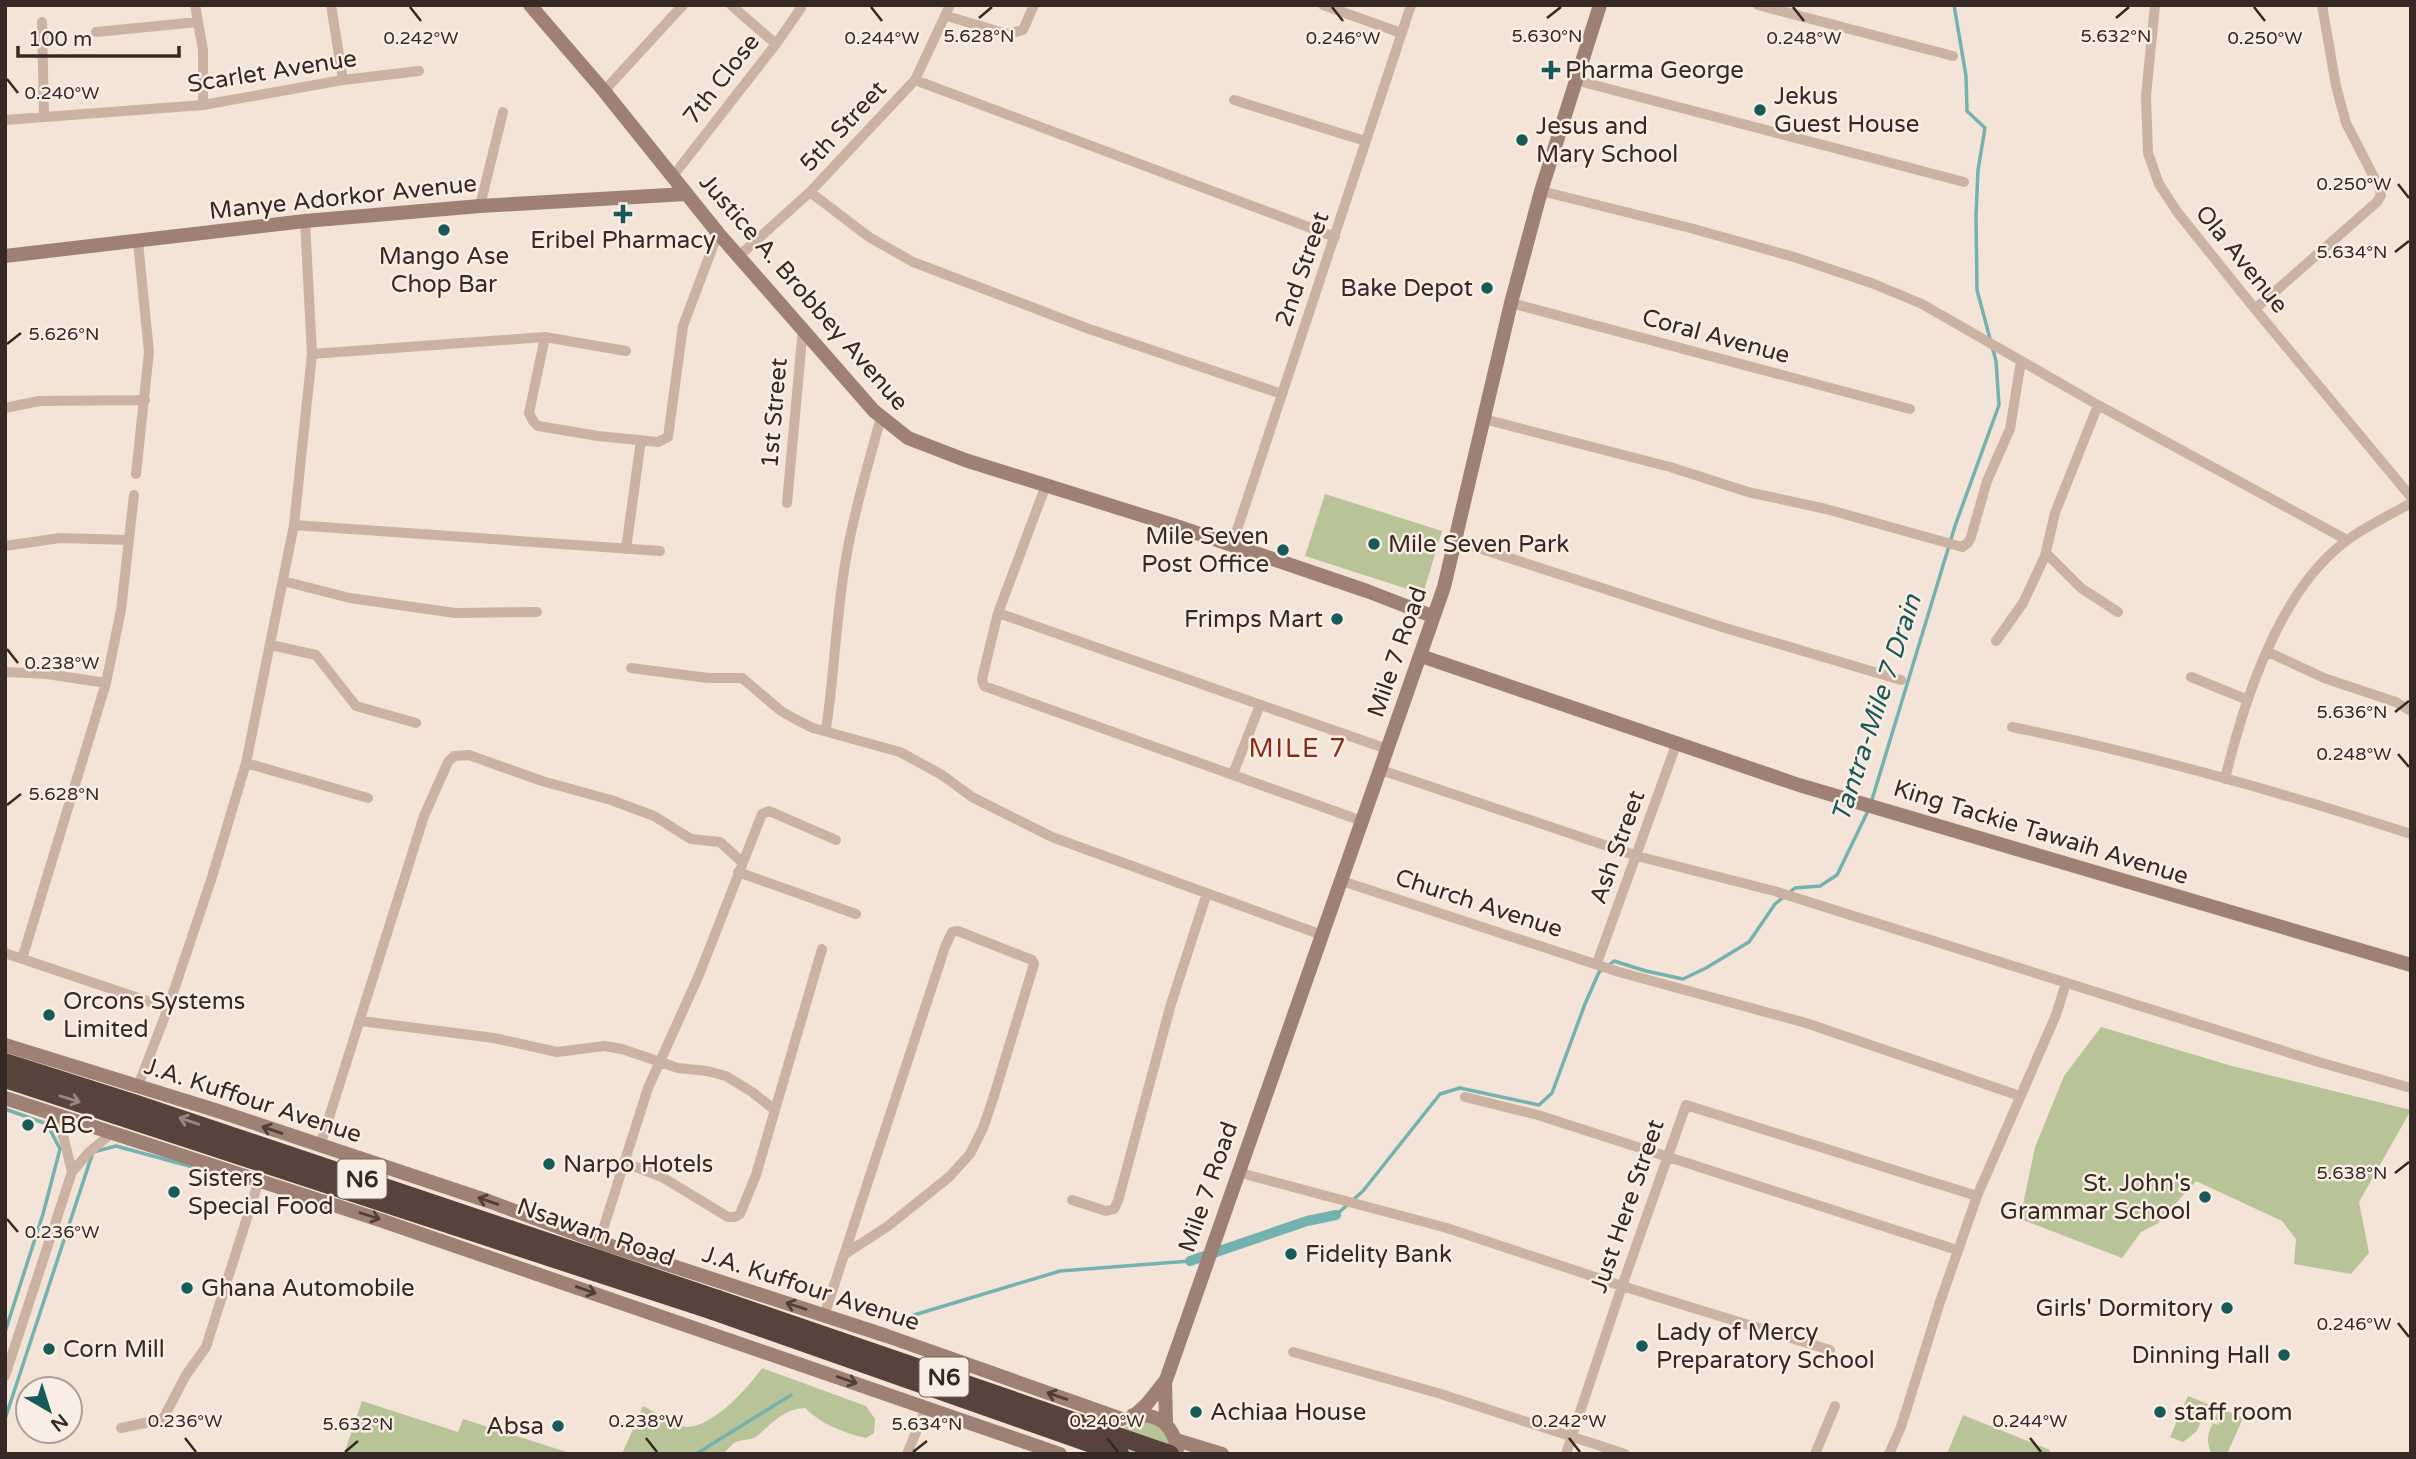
<svg xmlns="http://www.w3.org/2000/svg" width="2416" height="1459" viewBox="0 0 2416 1459" font-family="'Varela Round',sans-serif">
	<style>
		.green { fill: #b8c397 }
		.lines { fill: none; stroke-linecap: round; stroke-linejoin: round }
		.stream { stroke: #74b2af; stroke-width: 3.5 }
		.canal { stroke: #74b2af; stroke-width: 10 }
		.street { stroke: #ccb2a3; stroke-width: 10 }
		.secondary { stroke: #9f8074; stroke-width: 14 }
		.highway { stroke: #58423c; stroke-width: 18 }
		.highway-bridge { stroke: #58423c; stroke-width: 18 }
		.oneway { stroke: #99877f }
		.oneway2 { stroke: #503f39 }
		.ticks { fill: none; stroke: #362925; stroke-width: 2.5 }
		.poi-dot { fill: #185a59; stroke: #faeee4; stroke-width: 2.5 }
		.labels { text-anchor: middle; stroke-width: 5; stroke-linejoin: round; paint-order: stroke }
		.shield { fill: #faeee4; stroke: #71645e; stroke-width: 2 }
		.shield-label { font-size: 23px; font-weight: bold; fill: #362925 }
		.poi-label { font-size: 24px; fill: #362925; stroke: #faeee4; text-anchor: start }
		.street-label { font-size: 24px; fill: #362925; stroke: #faeee4 }
		.water-label { font-size: 26px; font-style: italic; fill: #185a59; stroke: #faeee4 }
		.neighbourhood-label { font-size: 26px; letter-spacing: 2px; fill: #8b2a19; stroke: #faeee4 }
		.ticks-label { font-size: 18px; text-anchor: middle; fill: #362925; stroke: #faeee4; stroke-width: 5; stroke-linejoin: round; paint-order: stroke }
	</style>
	<rect width="100%" height="100%" fill="#f3e4d7"/>
	<path class="green" d="M1325,494L1442,531L1423,594L1305,556Z
		M2101,1027L2232,1066L2411,1110L2359,1202L2369,1253L2351,1274L2294,1264L2296,1239L2282,1221L2196,1181L2158,1223L2141,1232L2122,1258L2020,1219L2035,1147L2064,1076Z
		M762,1368L866,1406L875,1419L874,1433L866,1438C842,1432 823,1425 805,1408C783,1409 773,1423 757,1436C750,1441 743,1439 736,1442C732,1444 726,1451 723,1454H622L643,1406C653,1411 677,1427 687,1427C713,1427 748,1388 762,1368Z
		M2188,1396L2208,1404L2197,1431L2183,1442L2170,1437Z
		M362,1401L458,1432L463,1419L573,1454H344Z
		M2220,1408L2243,1418L2227,1454H2212C2206,1443 2207,1434 2213,1423L2218,1425L2219,1421L2214,1419Z
		M1963,1415L2050,1450L2048,1454H1947Z
		M1138,1421C1157,1422 1171,1433 1169,1454H1113L1121,1429Z"/>
	<g class="lines">
		<path class="stream" d="M1871,803L1955,526L1999,405L1996,361L1977,290L1976,215L1978,170L1985,128L1967,111L1966,76L1954,5
			M1609,965L1614,961L1646,971L1683,979L1706,968L1749,942L1775,904L1795,888L1820,886L1837,875L1868,811
			M5,1109L47,1124L60,1149L43,1214L5,1332
			M1336,1215L1363,1191L1440,1094L1460,1088L1539,1105L1552,1093L1585,1004L1599,972L1603,970
			M914,1315L1060,1271L1190,1261
			M5,1419L93,1152L116,1146L204,1170
			M696,1454L791,1395"/>
		<path class="canal" d="M1190,1261L1307,1221L1336,1215"/>
		<path class="street" d="M195,5L203,50V105
			M331,5L343,80
			M731,5L776,44
			M1323,5L1401,33
			M1758,5L1953,56
			M2155,5L2146,96L2148,153L2159,184L2178,213L2255,309L2411,497
			M947,16L1007,34L1023,30L1034,5
			M42,22L44,117
			M96,32L198,22
			M915,80L1335,237
			M1575,80L1964,182
			M604,91L683,5
			M1234,100L1365,141
			M5,120L203,105L343,80L419,71
			M673,176L776,44L801,8
			M1541,191L1694,229L1794,257L1874,284L1922,304L2098,405L2347,540
			M810,192L869,237L913,262L1089,329L1282,394
			M480,206L503,112
			M739,256L810,192L915,80L950,5
			M1511,303L1910,409
			M2255,309L2377,202L2381,195L2379,187L2346,123L2336,86L2322,5
			M545,337L529,413L533,421L538,426L598,436L658,442L668,437L683,326L718,233
			M312,354L545,337L626,351
			M5,408L39,401L145,400
			M1484,419L1670,467L1748,492L1826,509L1962,547L1968,543L1971,537L1987,481L2010,429L2021,361
			M136,474L149,352L138,242
			M1046,485L998,613L982,679L984,686L1362,821
			M787,503L803,328
			M294,525L660,551
			M1454,540L1722,627L1901,680
			M1232,545L1411,5
			M5,546L60,538L129,540
			M626,549L641,440
			M2046,553L2081,588L2118,612
			M283,581L350,598L455,613L537,612
			M998,613L1387,749
			M1996,641L2023,603L2045,556L2055,513L2098,405
			M271,645L316,655L356,706L416,723
			M2268,652L2324,678L2396,702L2411,711
			M631,668L708,678H742L781,711L795,719L813,728L900,752L942,775L972,797L1052,837L1322,935
			M5,672L47,674L106,683
			M2191,677L2248,700
			M2012,727C2147,754 2280,792 2411,834
			M826,729C835,671 836,611 847,553C855,507 869,462 881,417
			M246,763L368,798
			M1381,770L1637,856L1774,891L2322,1063L2411,1088
			M1233,774L1260,705
			M2225,779C2244,700 2279,591 2346,541C2366,526 2390,515 2411,503
			M738,872L856,914
			M1342,881L1619,972L1806,1023L2020,1096
			M5,953L168,1008
			M22,959L106,683L121,610L134,495
			M1597,963L1676,745
			M361,1021L494,1038L557,1052L604,1046L622,1049L678,1068L707,1071L726,1076L752,1092L775,1110
			M138,1086L168,1008L212,877L246,763L294,525L312,354L305,221
			M1465,1097L1538,1115L1957,1250
			M54,1115L64,1139L72,1172
			M320,1146L424,816L448,762L454,756L469,755L542,781L611,800L654,816L691,839L720,842L742,862
			M623,1162L662,1177L728,1217H735L740,1214L756,1175L822,949
			M1237,1172L1447,1228L1622,1286L1830,1350
			M1072,1200L1106,1211L1114,1209L1118,1201L1171,1004L1207,893
			M599,1242L648,1088L699,975L762,814L769,811L836,840
			M824,1316L945,947L952,932L958,931L1032,960L1034,964L993,1099L983,1128L970,1154L949,1177L888,1226L845,1254
			M1293,1352L1441,1394L1625,1454
			M5,1376L72,1172L89,1152L112,1133
			M121,1428L163,1419L186,1375L206,1347L259,1180
			M907,1454L926,1408
			M1566,1454L1622,1286L1686,1105L1977,1196
			M1815,1454L1835,1406
			M1889,1454L1901,1427L1939,1305L1977,1196L2056,1015L2066,983"/>
		<path class="secondary" d="M530,5L604,91L718,233L874,411L908,438L965,460L1173,525L1367,591L1432,616
			M5,256L305,221L480,206L686,194
			M1421,656L1799,785L2411,965
			M5,1045L218,1111L488,1201L599,1242L887,1336L1122,1419
			M5,1098L380,1220L1060,1454
			M1165,1381L1166,1423
			M1136,1414L1146,1405L1166,1380L1444,587L1511,303L1541,191L1600,5
			M1133,1415C1160,1413 1176,1427 1177,1454
			M1176,1440L1222,1454"/>
		<path class="highway" d="M5,1062L137,1104L718,1299
			M5,1079L713,1311"/>
		<path class="highway-bridge" d="M718,1299L1170,1454
			M713,1311L1120,1454"/>
	</g>
	<defs><path id="oneway-shaft" d="M-6 0H5M1.5-3L5.5 0L1.5 3" fill="none" stroke-width="1.6" stroke-linecap="round" stroke-linejoin="round" transform="scale(1.75)"/></defs>
	<g class="oneway">
		<use href="#oneway-shaft" transform="translate(70 1099) rotate(17)"/>
		<use href="#oneway-shaft" transform="translate(189 1121) rotate(-161)"/>
	</g>
	<g class="oneway2">
		<use href="#oneway-shaft" transform="translate(272 1130) rotate(-161)"/>
		<use href="#oneway-shaft" transform="translate(488 1201) rotate(-161)"/>
		<use href="#oneway-shaft" transform="translate(370 1216) rotate(18)"/>
		<use href="#oneway-shaft" transform="translate(586 1290) rotate(19)"/>
		<use href="#oneway-shaft" transform="translate(796 1306) rotate(-162)"/>
		<use href="#oneway-shaft" transform="translate(847 1380) rotate(19)"/>
		<use href="#oneway-shaft" transform="translate(1057 1396) rotate(-161)"/>
	</g>
	<path class="ticks" d="M410,7L421,21M871,7L882,21M1332,7L1343,21M1793,7L1804,21M2254,7L2265,21M979,18L992,7M1547,18L1561,7M2116,18L2129,7M7,79L18,93M2398,184L2409,198M2395,252L2409,241M7,344L21,333M7,649L18,663M2395,712L2409,701M2398,754L2409,767M7,805L21,794M2395,1173L2409,1162M7,1219L18,1232M2398,1323L2409,1337M185,1438L196,1452M646,1438L657,1452M1107,1438L1118,1452M1569,1438L1580,1452M2030,1438L2041,1452M345,1452L358,1441M913,1452L927,1441"/>
	<g class="poi-dot">
		<path d="M1547.5 59.5h7v7h7v7h-7v7h-7v-7h-7v-7h7z"/>
		<circle cx="1760" cy="110" r="7"/>
		<circle cx="1522" cy="140" r="7"/>
		<path d="M619.5 203.5h7v7h7v7h-7v7h-7v-7h-7v-7h7z"/>
		<circle cx="444" cy="230" r="7"/>
		<circle cx="1487" cy="288" r="7"/>
		<circle cx="1374" cy="544" r="7"/>
		<circle cx="1283" cy="550" r="7"/>
		<circle cx="1337" cy="619" r="7"/>
		<circle cx="49" cy="1015" r="7"/>
		<circle cx="28" cy="1125" r="7"/>
		<circle cx="549" cy="1164" r="7"/>
		<circle cx="174" cy="1192" r="7"/>
		<circle cx="2205" cy="1197" r="7"/>
		<circle cx="1291" cy="1254" r="7"/>
		<circle cx="187" cy="1288" r="7"/>
		<circle cx="2227" cy="1308" r="7"/>
		<circle cx="1642" cy="1346" r="7"/>
		<circle cx="49" cy="1349" r="7"/>
		<circle cx="2284" cy="1355" r="7"/>
		<circle cx="1196" cy="1412" r="7"/>
		<circle cx="2160" cy="1412" r="7"/>
		<circle cx="558" cy="1426" r="7"/>
	</g>
	<g class="labels">
		<g class="shield">
			<rect x="337.5" y="1159.5" width="49" height="39" rx="5"/>
			<rect x="919.5" y="1357.5" width="49" height="39" rx="5"/>
		</g>
		<g class="shield-label">
			<text x="362" y="1187">N6</text>
			<text x="944" y="1385">N6</text>
		</g>
		<g class="poi-label">
			<text x="1565" y="78">Pharma George</text>
			<text x="1774" y="104">Jekus<tspan x="1774" dy="28">Guest House</tspan></text>
			<text x="1536" y="134">Jesus and<tspan x="1536" dy="28">Mary School</tspan></text>
			<text x="623" y="248" text-anchor="middle">Eribel Pharmacy</text>
			<text x="444" y="264" text-anchor="middle">Mango Ase<tspan x="444" dy="28">Chop Bar</tspan></text>
			<text x="1473" y="296" text-anchor="end">Bake Depot</text>
			<text x="1269" y="544" text-anchor="end">Mile Seven<tspan x="1269" dy="28">Post Office</tspan></text>
			<text x="1388" y="552">Mile Seven Park</text>
			<text x="1323" y="627" text-anchor="end">Frimps Mart</text>
			<text x="63" y="1009">Orcons Systems<tspan x="63" dy="28">Limited</tspan></text>
			<text x="42" y="1133">ABC</text>
			<text x="563" y="1172">Narpo Hotels</text>
			<text x="188" y="1186">Sisters<tspan x="188" dy="28">Special Food</tspan></text>
			<text x="2191" y="1191" text-anchor="end">St. John's<tspan x="2191" dy="28">Grammar School</tspan></text>
			<text x="1305" y="1262">Fidelity Bank</text>
			<text x="201" y="1296">Ghana Automobile</text>
			<text x="2213" y="1316" text-anchor="end">Girls' Dormitory</text>
			<text x="1656" y="1340">Lady of Mercy<tspan x="1656" dy="28">Preparatory School</tspan></text>
			<text x="63" y="1357">Corn Mill</text>
			<text x="2270" y="1363" text-anchor="end">Dinning Hall</text>
			<text x="1210" y="1420">Achiaa House</text>
			<text x="2174" y="1420">staff room</text>
			<text x="544" y="1434" text-anchor="end">Absa</text>
		</g>
		<g class="street-label">
			<text transform="translate(272 71) rotate(-9)" y="8">Scarlet Avenue</text>
			<text transform="translate(721 79) rotate(-52)" y="8">7th Close</text>
			<text transform="translate(843 126) rotate(-47)" y="8">5th Street</text>
			<text transform="translate(343 197) rotate(-6)" y="8">Manye Adorkor Avenue</text>
			<text transform="translate(2242 259) rotate(51)" y="8">Ola Avenue</text>
			<text transform="translate(1302 269) rotate(-71)" y="8">2nd Street</text>
			<text transform="translate(804 292) rotate(49)" y="8">Justice A. Brobbey Avenue</text>
			<text transform="translate(1716 336) rotate(15)" y="8">Coral Avenue</text>
			<text transform="translate(774 413) rotate(-85)" y="8">1st Street</text>
			<text transform="translate(1397 652) rotate(-71)" y="8">Mile 7 Road</text>
			<text transform="translate(2041 832) rotate(17)" y="8">King Tackie Tawaih Avenue</text>
			<text transform="translate(1617 847) rotate(-70)" y="8">Ash Street</text>
			<text transform="translate(1479 903) rotate(18)" y="8">Church Avenue</text>
			<text transform="translate(253 1100) rotate(18)" y="8">J.A. Kuffour Avenue</text>
			<text transform="translate(1208 1187) rotate(-71)" y="8">Mile 7 Road</text>
			<text transform="translate(1627 1206) rotate(-71)" y="8">Just Here Street</text>
			<text transform="translate(596 1232) rotate(19)" y="8">Nsawam Road</text>
			<text transform="translate(811 1288) rotate(18)" y="8">J.A. Kuffour Avenue</text>
		</g>
		<g class="water-label">
			<text transform="translate(1876 708) rotate(-72)" y="9">Tantra-Mile 7 Drain</text>
		</g>
		<g class="neighbourhood-label">
			<text x="1298" y="757">MILE 7</text>
		</g>
	</g>
	<g class="ticks-label">
		<text x="979" y="42">5.628°N</text>
		<text x="2116" y="42">5.632°N</text>
		<text x="1547" y="42">5.630°N</text>
		<text x="882" y="44">0.244°W</text>
		<text x="1343" y="44">0.246°W</text>
		<text x="1804" y="44">0.248°W</text>
		<text x="2265" y="44">0.250°W</text>
		<text x="421" y="44">0.242°W</text>
		<text x="62" y="99">0.240°W</text>
		<text x="2354" y="190">0.250°W</text>
		<text x="2352" y="258">5.634°N</text>
		<text x="64" y="340">5.626°N</text>
		<text x="62" y="669">0.238°W</text>
		<text x="2352" y="718">5.636°N</text>
		<text x="2354" y="760">0.248°W</text>
		<text x="64" y="800">5.628°N</text>
		<text x="2352" y="1179">5.638°N</text>
		<text x="62" y="1238">0.236°W</text>
		<text x="2354" y="1330">0.246°W</text>
		<text x="185" y="1427">0.236°W</text>
		<text x="646" y="1427">0.238°W</text>
		<text x="1107" y="1427">0.240°W</text>
		<text x="1569" y="1427">0.242°W</text>
		<text x="2030" y="1427">0.244°W</text>
		<text x="358" y="1430">5.632°N</text>
		<text x="927" y="1430">5.634°N</text>
	</g>
	<rect width="2416" height="1459" fill="none" stroke="#362925" stroke-width="14"/>
	<g transform="translate(49 1410) rotate(141)"><circle r="33" fill="#faeee4" stroke="#ac9f98" stroke-width="2"/>
	<path d="M0-5L12 26L0 18L-12 26Z" fill="#185a59"/>
	<text y="-10" font-size="19" font-weight="bold" text-anchor="middle" fill="#362925">N</text>
	</g>
	<path d="M18 46v10h161v-10" fill="none" stroke="#362925" stroke-width="3.5"/>
	<text x="28" y="46" font-size="21" fill="#362925" stroke="#faeee4" stroke-width="5" paint-order="stroke">100 m</text>
</svg>
